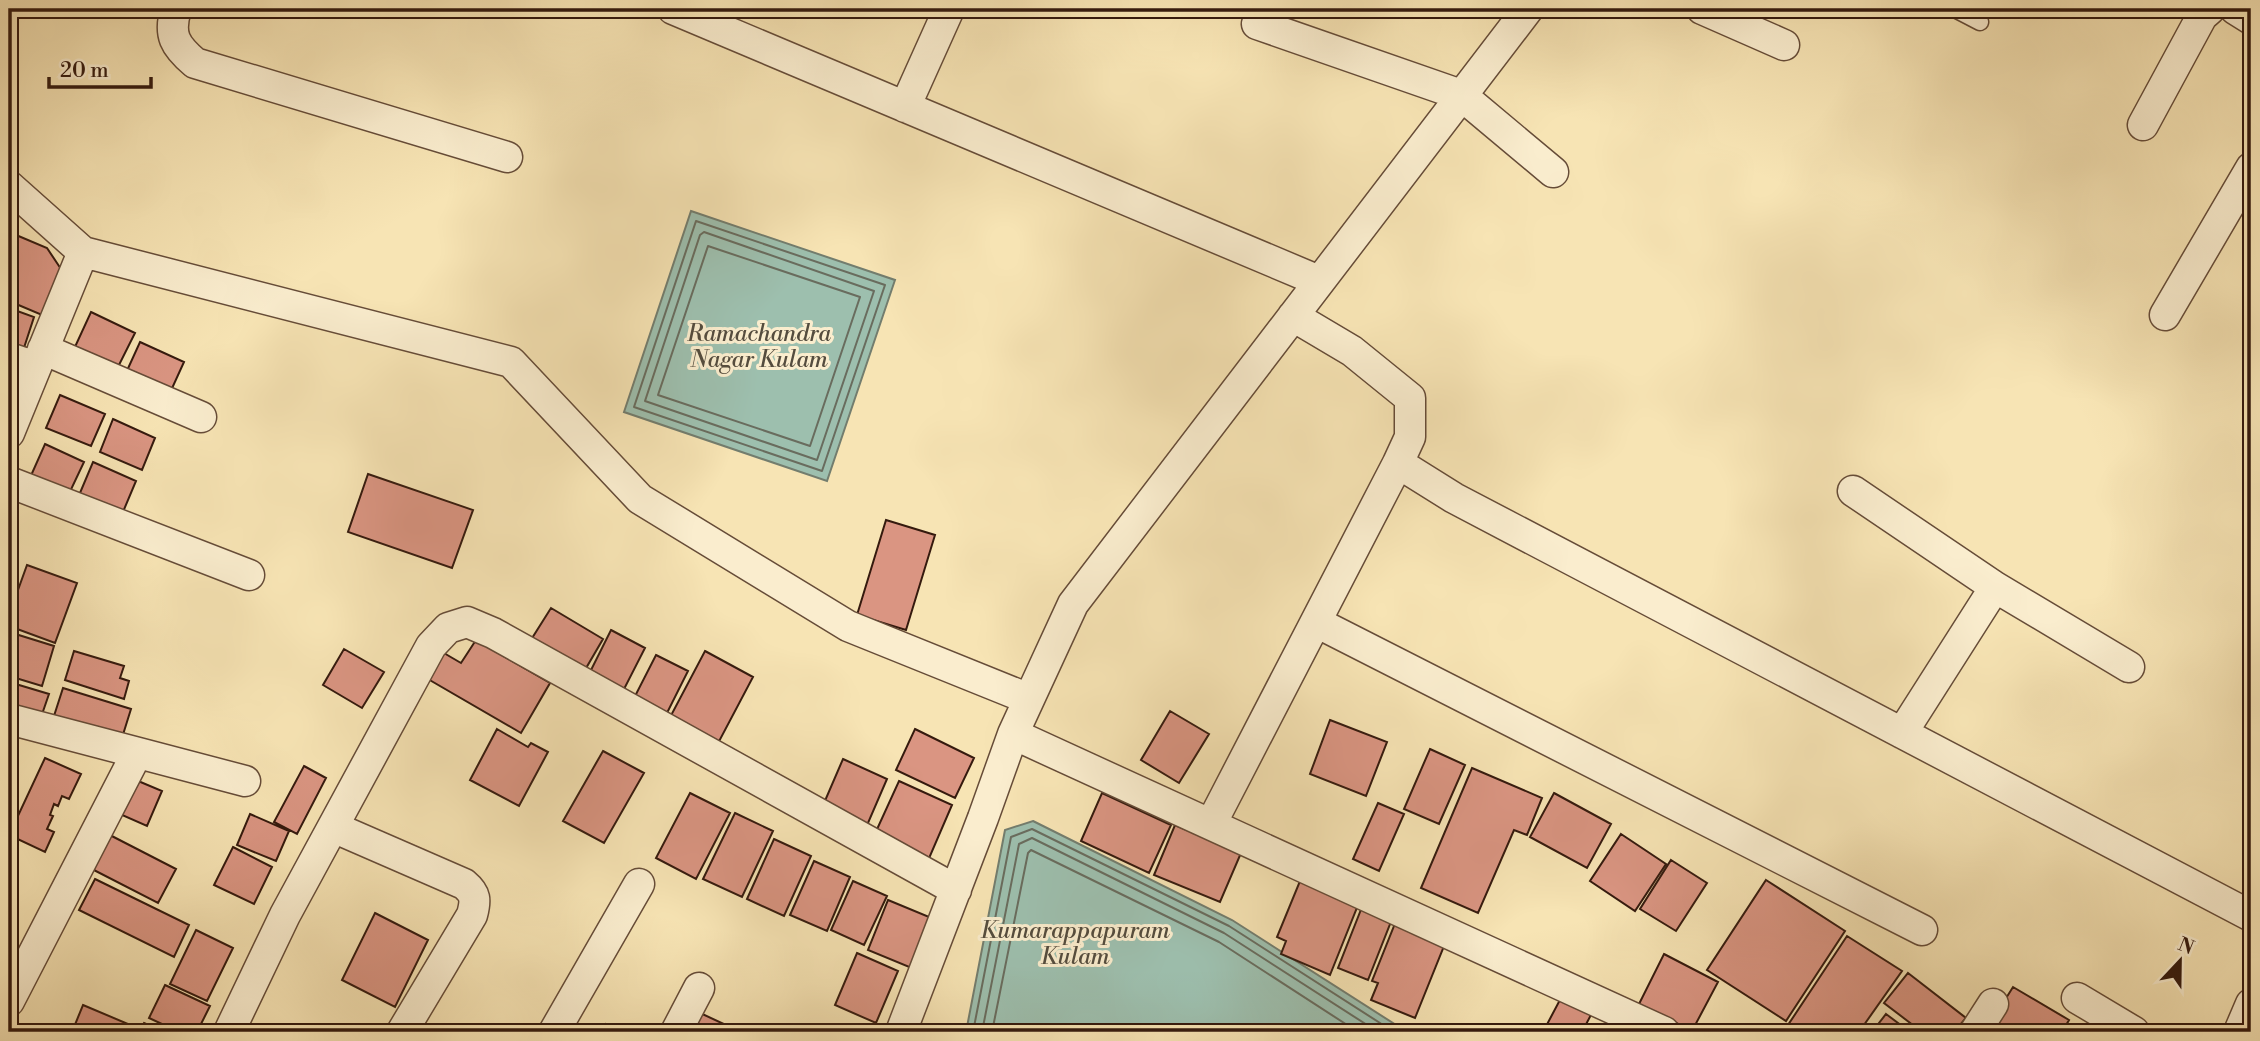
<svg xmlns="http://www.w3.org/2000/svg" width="2260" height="1041" viewBox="0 0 2260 1041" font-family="'Libre Bodoni',serif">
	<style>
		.water { fill: #9dbfae; stroke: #737d6e; stroke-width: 2 }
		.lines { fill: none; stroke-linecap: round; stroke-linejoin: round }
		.shore { stroke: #696c5e; stroke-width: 2 }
		.building { fill: #da9582; stroke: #351a0e; stroke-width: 2 }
		.service-casing { stroke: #664c38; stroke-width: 19 }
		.minor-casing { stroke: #664c38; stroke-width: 33 }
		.service { stroke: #faedce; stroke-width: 16 }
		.minor { stroke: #faedce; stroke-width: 30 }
		.labels { text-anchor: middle; stroke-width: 6; stroke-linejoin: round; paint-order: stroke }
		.water-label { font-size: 23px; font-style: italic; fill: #544c3e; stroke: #faedce }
	</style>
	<rect width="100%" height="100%" fill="#f7e4b4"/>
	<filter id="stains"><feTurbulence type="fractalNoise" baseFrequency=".00286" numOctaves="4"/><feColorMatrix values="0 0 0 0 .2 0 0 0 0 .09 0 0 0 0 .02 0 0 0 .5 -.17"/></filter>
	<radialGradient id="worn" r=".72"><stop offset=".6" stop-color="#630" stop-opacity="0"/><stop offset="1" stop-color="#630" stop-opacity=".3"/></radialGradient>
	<path class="water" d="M691,211L895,280L827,481L624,412Z
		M1033,821L1232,920L1407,1032H966L1005,830Z"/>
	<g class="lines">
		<path class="shore" d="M696,221L885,285L822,471L634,407Z
			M704,232L874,291L817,460L645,401L700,235Z
			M708,246L860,297L810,446L658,395Z
			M973,1032L1011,837L1032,829L1229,926L1394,1032
			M982,1032L1019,844L1032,838L1224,933L1378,1032
			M992,1032L1028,853L1031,850L1219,942L1358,1032"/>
	</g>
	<path class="building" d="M9,232L47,248L61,269L42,315L9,301Z
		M9,308L34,317L21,357L9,352Z
		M91,312L135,333L117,369L74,349Z
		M140,342L184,362L169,395L125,375Z
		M60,395L105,414L91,446L46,428Z
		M113,419L155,438L142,470L100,452Z
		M45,444L84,462L67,498L29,480Z
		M93,462L136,481L120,519L77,500Z
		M368,474L473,510L452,568L348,532Z
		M886,520L935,535L906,630L857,615Z
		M27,565L77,583L55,643L9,626V615Z
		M551,608L603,639L582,675L529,643Z
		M611,630L645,648L620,697L586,680Z
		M9,632L54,646L42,686L9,676Z
		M476,640L550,683L521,733L421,675L437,649L461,663Z
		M344,649L384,672L362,708L323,685Z
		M74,651L124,666L120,678L129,681L124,699L65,680Z
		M705,651L753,677L715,749L667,723Z
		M656,655L688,671L664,719L632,702Z
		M9,682L49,694L39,723L9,713Z
		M63,688L131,709L121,741L53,719Z
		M1170,711L1209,734L1179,783L1141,760Z
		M1330,720L1387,742L1366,796L1310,774Z
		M497,729L528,747L531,743L548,752L519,806L470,780Z
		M915,729L974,758L955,798L896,770Z
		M1430,749L1465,765L1439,824L1404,809Z
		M603,751L644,773L604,843L563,821Z
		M45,758L81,774L69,799L62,796L58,806L54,804L50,815L53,816L47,829L54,832L45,852L9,835Z
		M843,759L887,779L865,830L821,810Z
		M304,766L326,778L297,834L274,822Z
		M1472,768L1542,798L1527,835L1514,830L1478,913L1421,888Z
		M131,778L162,791L147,826L122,815Z
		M899,781L952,805L927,863L873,838Z
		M690,793L730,813L696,879L656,858Z
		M1102,793L1171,825L1149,873L1081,841Z
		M1554,793L1611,824L1587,868L1530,837Z
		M1378,803L1404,814L1379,871L1353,859Z
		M735,813L773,831L742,897L703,879Z
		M250,814L289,831L276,861L237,845Z
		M1175,825L1241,853L1220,902L1154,875Z
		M104,832L176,869L158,903L86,866Z
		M1621,834L1666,864L1635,911L1590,881Z
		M774,839L811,856L784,916L747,899Z
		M233,847L272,867L254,904L214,885Z
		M1671,860L1707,883L1676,931L1640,909Z
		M814,861L850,877L827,931L790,915Z
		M95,879L189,925L174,957L79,910Z
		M1766,880L1845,931L1786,1021L1707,970Z
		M853,881L887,896L864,945L831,930Z
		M1300,881L1358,905L1330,975L1281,954L1286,941L1277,937Z
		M888,900L934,919L914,969L868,950Z
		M1362,907L1392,919L1368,980L1338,968Z
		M375,913L428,940L395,1007L342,980Z
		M1396,921L1446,941L1415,1018L1371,1000L1378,983L1372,981Z
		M196,930L233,948L207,1001L170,984Z
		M1847,936L1902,971L1859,1032H1801L1788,1025Z
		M857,953L898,971L876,1023L835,1005Z
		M1664,954L1718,982L1692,1031L1639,1004Z
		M1908,973L1966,1018L1954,1032H1922L1884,1003Z
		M165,985L210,1006L197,1032H179L149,1018Z
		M2013,987L2069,1020L2062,1032H1985Z
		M1562,996L1593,1011L1582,1032H1543Z
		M83,1005L128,1024L124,1032H72Z
		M698,1012L741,1032H688Z
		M1886,1014L1910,1032H1872Z
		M144,1023L163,1032H139Z
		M606,1024L625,1032H603Z"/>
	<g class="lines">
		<g class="service-casing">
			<path id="service" d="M1955,9L1980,22"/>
		</g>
		<g class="minor-casing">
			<path id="minor" d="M176,9C168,35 175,46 195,63L507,157
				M673,9L1319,281
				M1702,9L1784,45
				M2235,9L2251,19
				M1257,24L1461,95L1553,172
				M905,107L949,9
				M2143,125L2202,16L2210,9
				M9,186L83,252L9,433
				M83,252L511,362L640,499L848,626L1029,699
				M2165,315L2251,168
				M1293,316L1352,351L1410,398V437L1398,463L1454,498L2251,916
				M43,349L201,417
				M9,358L36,367
				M9,482L249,575
				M1853,491L1995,587L1902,733
				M1995,587L2129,667
				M1316,622L1922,930
				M9,719L245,781
				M1013,734L1664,1032
				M1211,824L1398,463
				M333,827L464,884C476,894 476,900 472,915L402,1032
				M2077,998L2134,1032
				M9,1001L137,753
				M229,1032L285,915L431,646L448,628L467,622L493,633L956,890
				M554,1032L639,884
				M676,1032L699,988
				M901,1032L983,818L1013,734L1073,604L1528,9
				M1975,1032L1993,1004
				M2239,1032L2251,1004"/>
		</g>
		<use href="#service" class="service"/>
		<use href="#minor" class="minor"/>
	</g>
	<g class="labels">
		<g class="water-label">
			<text x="759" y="341">Ramachandra<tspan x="759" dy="26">Nagar Kulam</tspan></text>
			<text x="1075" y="938">Kumarappapuram<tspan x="1075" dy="26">Kulam</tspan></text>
		</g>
	</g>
	<rect width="2260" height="1041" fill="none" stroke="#f7e4b4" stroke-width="35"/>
	<rect x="10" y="10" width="2239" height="1020" fill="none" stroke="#351a0e" stroke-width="3.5"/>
	<rect x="18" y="18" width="2225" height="1006" fill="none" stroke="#351a0e" stroke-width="2"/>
	<g transform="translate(2180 961) rotate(22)" stroke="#faedce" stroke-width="5" paint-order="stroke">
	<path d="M0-5L12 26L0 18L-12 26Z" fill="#351a0e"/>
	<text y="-10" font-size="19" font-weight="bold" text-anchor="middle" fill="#351a0e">N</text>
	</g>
	<path d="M49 77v10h102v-10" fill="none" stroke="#351a0e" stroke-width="3.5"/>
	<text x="60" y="77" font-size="21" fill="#351a0e" stroke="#faedce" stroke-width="5" paint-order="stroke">20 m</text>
	<rect width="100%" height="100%" filter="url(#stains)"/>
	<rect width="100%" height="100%" fill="url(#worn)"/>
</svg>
